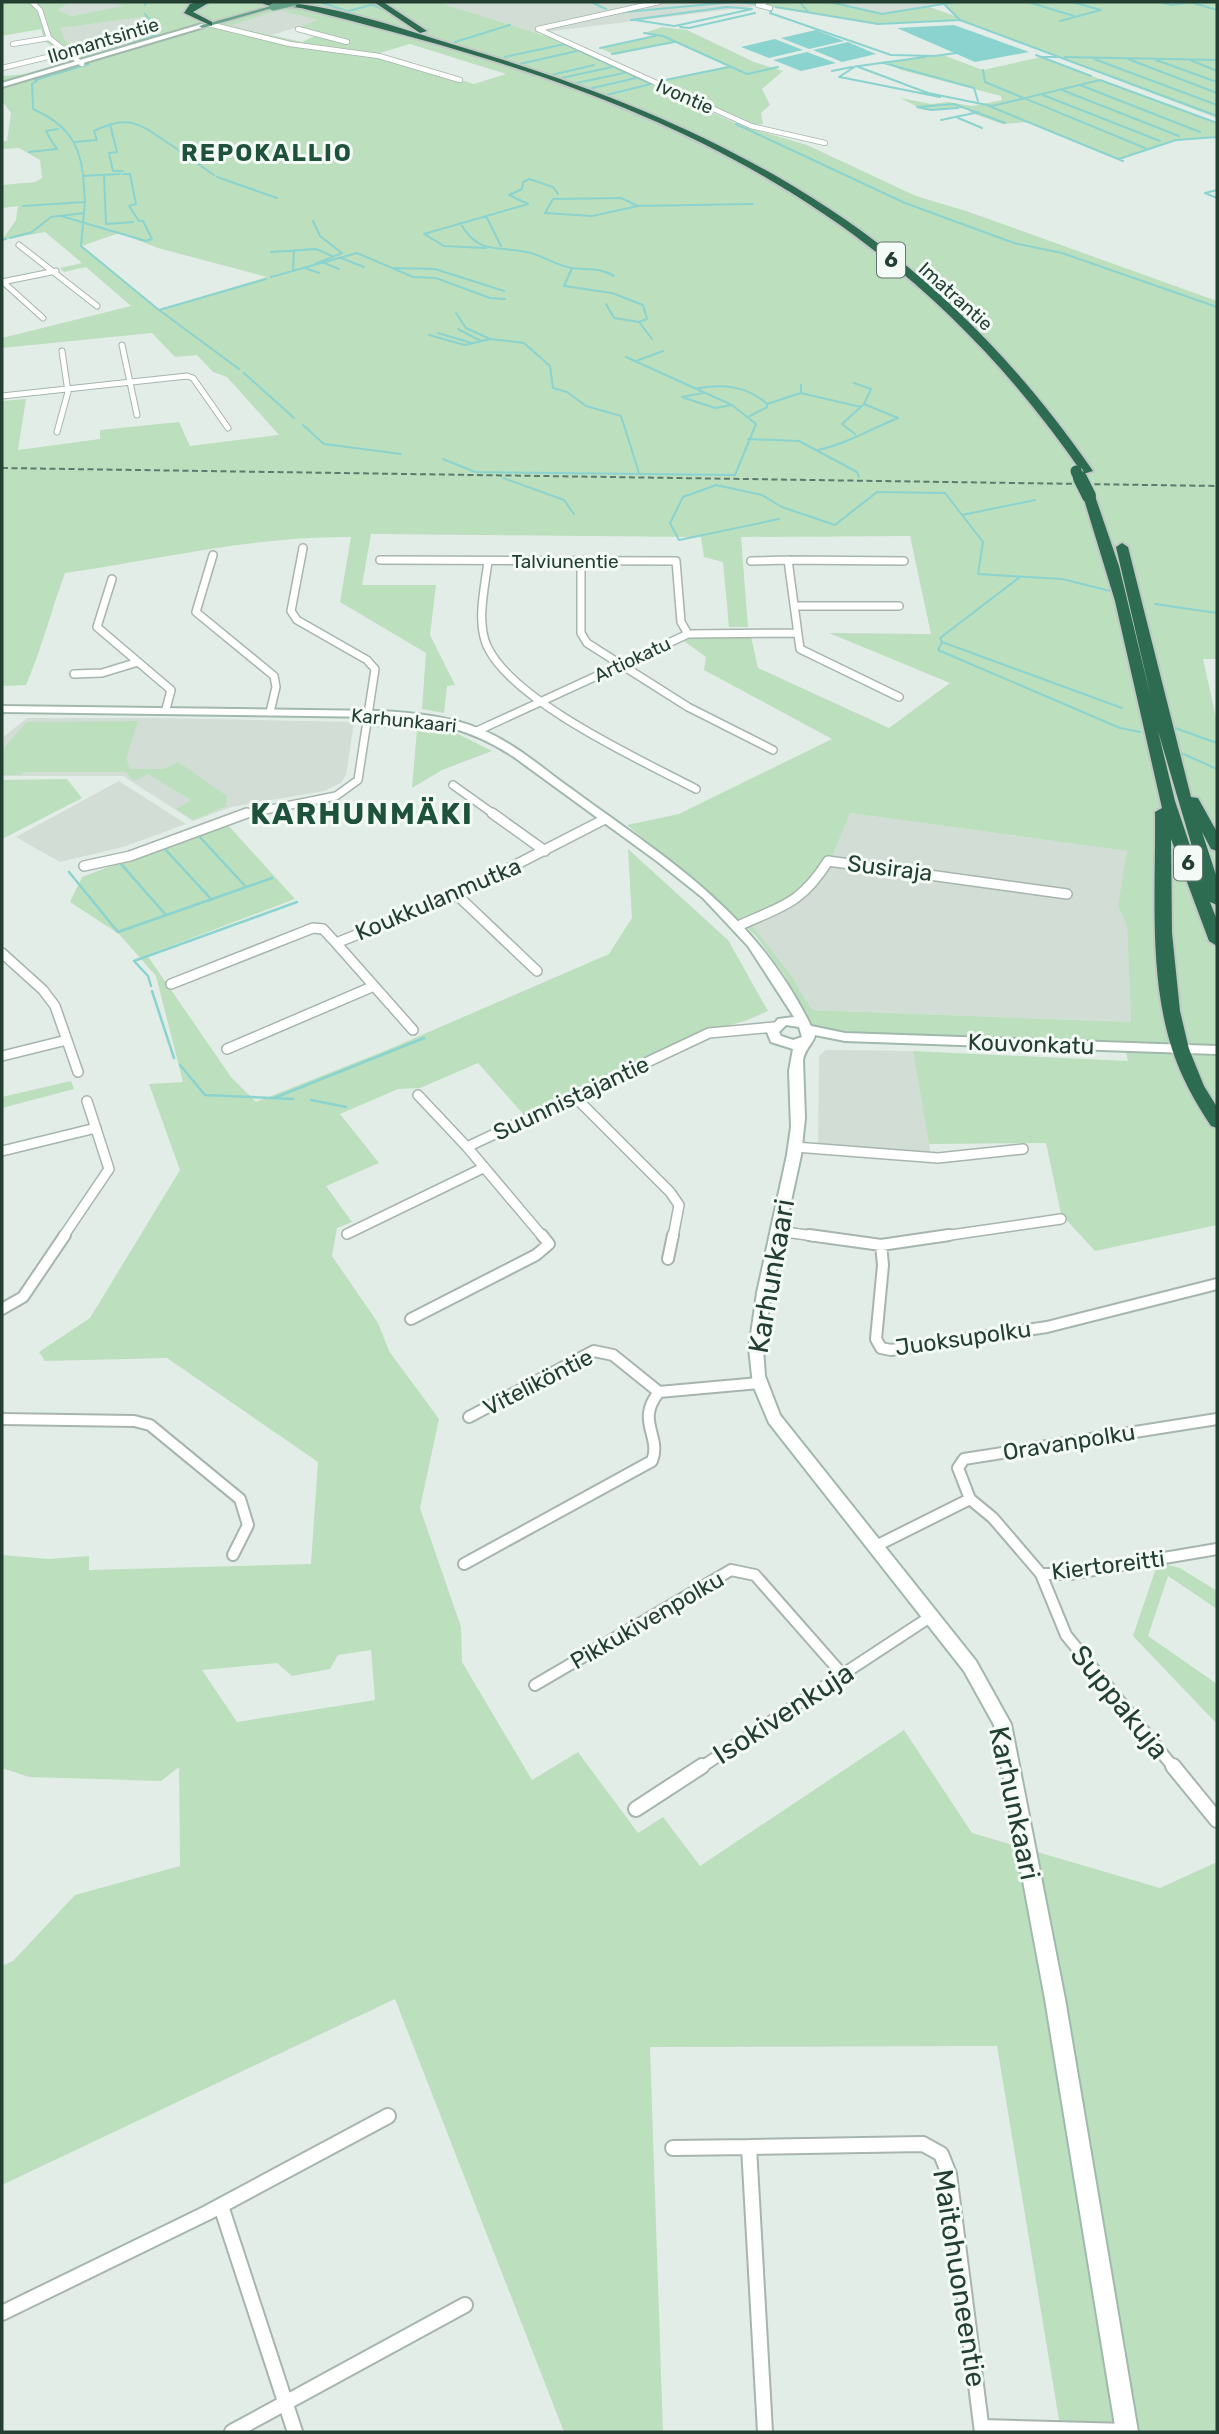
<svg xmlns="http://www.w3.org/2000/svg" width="1219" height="2434" viewBox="0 0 1219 2434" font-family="Rubik,sans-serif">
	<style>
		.built { fill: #d1ddd5 }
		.green { fill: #bcdfbe; fill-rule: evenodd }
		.water { fill: #8bd3cf }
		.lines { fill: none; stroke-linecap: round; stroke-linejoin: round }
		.stream-far1 { stroke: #8bd3cf; stroke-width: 2 }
		.stream { stroke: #8bd3cf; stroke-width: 2.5 }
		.street-far5-casing { stroke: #a6b5ad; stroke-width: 6 }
		.street-far4-casing { stroke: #a6b5ad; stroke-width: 7 }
		.street-far3-casing { stroke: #a6b5ad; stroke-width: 10 }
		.street-far2-casing { stroke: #a6b5ad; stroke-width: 12 }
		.street-far1-casing { stroke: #a6b5ad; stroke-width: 14 }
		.street-casing { stroke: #a6b5ad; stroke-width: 18 }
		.secondary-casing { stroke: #a1b9ac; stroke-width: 4 }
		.primary-casing { stroke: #c1c9c6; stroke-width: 3 }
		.highway-casing { stroke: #c1c9c6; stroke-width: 4 }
		.street-far5 { stroke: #fff; stroke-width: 4.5 }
		.street-far4 { stroke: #fff; stroke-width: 5 }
		.street-far3 { stroke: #fff; stroke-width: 7 }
		.street-far2 { stroke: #fff; stroke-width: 9 }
		.street-far1 { stroke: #fff; stroke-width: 10 }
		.street { stroke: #fff; stroke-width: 14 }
		.secondary { fill: #fff; fill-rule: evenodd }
		.primary { fill: #67a388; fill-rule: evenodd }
		.highway { fill: #2e6c52; fill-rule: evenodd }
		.rail { stroke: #5d7a6d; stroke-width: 2; stroke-dasharray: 6 3.5; stroke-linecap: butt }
		.primary-bridge-casing { stroke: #c1c9c6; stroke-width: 9; stroke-linecap: butt }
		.highway-bridge-far1-casing { stroke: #c1c9c6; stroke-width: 13; stroke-linecap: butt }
		.highway-bridge-casing { stroke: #c1c9c6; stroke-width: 17; stroke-linecap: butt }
		.primary-bridge { stroke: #67a388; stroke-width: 7 }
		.highway-bridge-far1 { stroke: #2e6c52; stroke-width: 11 }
		.highway-bridge { stroke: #2e6c52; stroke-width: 14 }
		.labels { text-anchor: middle; stroke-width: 6; stroke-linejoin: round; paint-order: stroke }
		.far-street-label { font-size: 19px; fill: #233f32; stroke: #f4faf6 }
		.shield { fill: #f4faf6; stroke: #62776d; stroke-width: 2 }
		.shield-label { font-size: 21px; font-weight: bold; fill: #233f32 }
		.street-label { font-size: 23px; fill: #233f32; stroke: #f4faf6 }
		.far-district-label { font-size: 24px; font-weight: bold; letter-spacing: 2px; fill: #1e523a; stroke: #f4faf6 }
		.near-street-label { font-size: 28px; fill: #233f32; stroke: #f4faf6 }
		.district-label { font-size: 30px; font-weight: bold; letter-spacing: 2px; fill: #1e523a; stroke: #f4faf6 }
	</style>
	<rect width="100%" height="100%" fill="#e3ede7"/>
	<path class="built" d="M71,2H112L124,6L72,16L56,10Z
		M437,2H790L536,33Z
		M830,2H941L943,3L878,14Z
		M279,10L320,20L272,35L229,26Z
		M144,17L155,29L154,35L96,54L77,51L64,39L59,28Z
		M27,718H151L354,722L346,775L341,783L324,791L231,807L193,821L123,776H2V738Z
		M119,781L186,824L123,847L60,862L16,837Z
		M850,813L1128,851L1118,906L1127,926L1131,1022L812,1010L791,975L748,920L809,887L821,862L832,857Z
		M826,1050L913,1051L932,1160L868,1158L818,1152L819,1056Z"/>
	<path class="green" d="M2,2H71L57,10L72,16L123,6L112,2H291L224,21L300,2H437L549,37L742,126L807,145L916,196L969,212L1217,301V659H1203L1217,722V1225L1095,1251L1061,1214L1046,1143L929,1144L913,1051L1128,1061L1124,1042L838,1033L817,1028L807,1019L785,976L756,936L706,889L627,825L679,814L832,739L704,670L706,657L684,641L694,637H751L758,668L889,728L950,683L829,633L931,634L910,536L741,537L748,627H729L723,562L704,557L701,537L371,534L362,585H436L430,635L455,685L447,686L444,713L422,709L426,653L340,602L351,537C254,536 161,559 65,573C51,611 42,648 26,685L2,686V401L26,399L18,450L100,439V430L179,422L190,446L279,435L227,377L213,372L197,355L175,357L152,333L2,348V338L131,306L86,267L64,272L60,268L82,263L45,232L2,240L16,220L18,206L2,208V185L35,182L42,178L40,160L19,148L2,149V141H7L11,113L2,101V76L29,74L72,63L45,41L41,29L2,36ZM279,10L318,20L296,28L319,34L302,42L230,26ZM144,17L155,29L154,35L96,54L88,48L77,51L64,39L60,28ZM410,44L506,74L474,84L376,54ZM119,233L158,248L267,277L159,310L82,246ZM850,813L1127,851L1118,906L1127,926L1131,1022L812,1010L791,975L748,920L809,887L821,862L832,857Z
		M736,2H830L880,14L927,6L955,16L941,2H1217V118L960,20L878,24Z
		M662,27L687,30L754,62L783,71L762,89L770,105L761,113L763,124C747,129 681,92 665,80L727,66L674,42L615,55L600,48L654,36L644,33Z
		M943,55L983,70L1041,57L1217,123V137L1176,140L1119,159L1027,122L1002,124L969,112L972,110L966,108L924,110L900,98L931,104L948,102L972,106L1002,100L1001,96L901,70L885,62Z
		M138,721L126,758L130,769H164L178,762L227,796L226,806L193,820L176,809L191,800L148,774L133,781L126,772H23L21,775H2V750L27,722Z
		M373,722L454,732L492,751L442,770L412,788L417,730L372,727Z
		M67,779L82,798L2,839V780Z
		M226,823L295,899L147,955L231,1077L256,1102L387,1050L609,954L632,918L628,849L728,940L768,1011L745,1021L703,1032L524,1115L478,1063L420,1088L398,1089L340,1114L379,1163L326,1186L352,1222L337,1228L332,1256L378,1323L389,1351L439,1419L420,1508L461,1627L462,1662L532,1780L578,1752L638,1833L663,1817L700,1866L904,1730L972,1833L1160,1888L1217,1862V2432H1061L997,2046L650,2047L663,2432H564L395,1999L2,2185V1966L13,1961L75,1895L180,1866L179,1767L161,1781L29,1777L2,1768V1555L49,1559L89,1556V1570L311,1564L318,1462L167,1358L45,1361L39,1352L90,1318L180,1170L149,1084L183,1082L156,976L119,934L70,902L82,877ZM371,1650L375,1700L237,1722L202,1670L277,1663L292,1676L330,1669L338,1655Z
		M71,1081L74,1089L2,1108V1097Z
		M1158,1562L1180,1568L1217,1591V1609L1168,1576L1148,1636L1217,1684V1724L1133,1636Z"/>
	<path class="water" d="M954,25L1029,52L975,62L897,28Z
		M816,30L844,41L809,49L781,38Z
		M775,39L803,50L769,58L741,47Z
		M848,42L876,54L842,62L813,50Z
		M807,52L836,63L801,71L773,60Z"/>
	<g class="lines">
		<path class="stream-far1" d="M320,2L347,11
			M591,2L606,9
			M736,2L757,4
			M800,2L808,12
			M830,2L882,14L955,2
			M942,2L959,19
			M1028,2L1074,16
			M1160,2L1172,5L1190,2L1217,10
			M145,5L146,2
			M373,5L389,12
			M776,7L878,24L960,20L1217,116
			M772,9L770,13L891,55L936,56
			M341,13L378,3
			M615,13L733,2
			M631,20L727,7L752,9L675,26
			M635,20L674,26
			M1060,21L1101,10L1072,2
			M680,27L689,28L755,13
			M644,33L663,36L747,74L778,67
			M455,42L510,25
			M600,48L655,36
			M612,54L674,42
			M1036,55L1091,76
			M935,56L956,53
			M505,57L565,44L651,84
			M1041,57H1058
			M1065,57L1217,60
			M89,58L156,35V29L145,14
			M1094,59L1217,105
			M1128,59L1217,93
			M1156,60L1217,82
			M1190,60L1217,71
			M884,63L974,88L978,101
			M515,65L577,51
			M859,66L925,57
			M983,70L985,82L1145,148
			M832,71L852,67
			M547,76L594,65
			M839,77L856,66L928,93L992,106H989L1123,161
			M840,77L940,97
			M557,79L612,67
			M35,80L89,64
			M665,80L729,67
			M572,84L624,73
			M1080,85L1200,132
			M588,89L636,78
			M1062,90L1179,136
			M606,95L651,84
			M1043,95L1160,141
			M33,104L32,84L37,81
			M33,105V109C64,123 79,140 83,174
			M992,106L1100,80L1217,123
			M917,107L954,104L1005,123
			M917,107L931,110L958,108
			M956,117L982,128
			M941,120L979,112
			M110,124L117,152L109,153L113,171H123
			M736,124L905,203L1014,243L1062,253L1217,307
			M52,142L46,131L58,129
			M74,142L97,140L94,131C133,111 144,128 177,149
			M179,151L187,156
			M29,152L57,149L53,143
			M191,159L214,175
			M1119,159L1176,140L1217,137
			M123,174H130L136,204L129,206L139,221
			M83,175L85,202L81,246L159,310L239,369
			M104,175L106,224L133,222
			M83,176L120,174
			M217,177L277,198
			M1205,193L1217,198
			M1205,193L1217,190
			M621,198L638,206L592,216L545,213L553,199Z
			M23,206L85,202
			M638,206L753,204
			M61,216L146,241L152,239L143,221H139
			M486,216L501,246
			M313,221L320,236L342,253L315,264
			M460,223C481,258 498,244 531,253C545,257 557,266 572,268C587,270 600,267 614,276
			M10,238L32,232L51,217L84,213
			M2,240L6,239
			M486,248L444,246L424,234L528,204L509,195L522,189L523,182L529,179L553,187L558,194
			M271,252L316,249L332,256
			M341,258L364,267
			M324,263L339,269
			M305,268L319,273
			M392,268L435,269L504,291
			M572,268L564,286L612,293L643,305L647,319L639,322
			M293,271L294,250
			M271,277L357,253L413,277L436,278L490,298L505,299
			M606,304L614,318L639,322L652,339
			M159,310L266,279
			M456,313L466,328L490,339
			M458,329L481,341
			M438,333L472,343
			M429,335L465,345L490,339L524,343L550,366L553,388L567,392L586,406L621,416L639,473
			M636,361L663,351
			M244,373L294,418
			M854,383L871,389L864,404L842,424L855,434
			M801,385V393
			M699,388C724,384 746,386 766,403
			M703,393L682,397L715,408L732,405
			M750,416L767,407V404L801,393L861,407
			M303,425L324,444L401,454
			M748,439L799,441L857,472L859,477
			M818,450C846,444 871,429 898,418L864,404
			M443,459L475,472L735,475L756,424L732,405L626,357
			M503,478L564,500L574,514
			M962,515L1035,500
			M779,519L679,540L670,523L683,497L716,485L762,495L782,507L835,525L877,492L945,493L983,542L978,574L1062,579L1114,592
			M1020,577L940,638L942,642L1122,708
			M1155,604L1217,613
			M942,642L938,650L1120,728L1140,732
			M1175,728L1217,743
			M1179,752L1217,769"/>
		<path class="stream" d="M198,835L246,887
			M164,848L211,899
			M121,864L166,915
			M69,872L118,932L272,878
			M151,986L148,976L134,961L297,902
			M152,991L174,1058
			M180,1065L205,1095L293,1099
			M274,1098L424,1038
			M311,1100L346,1107"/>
		<g class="street-far5-casing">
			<path id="street-far5" d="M32,2L40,10L49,38L82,64
				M659,2L538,29L751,126L825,143
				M765,2L758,5L770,8
				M209,24L290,44L379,56L460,80
				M298,29L347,42
				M13,44L49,38
				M2,68L64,53"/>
		</g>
		<g class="street-far4-casing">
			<path id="street-far4" d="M19,245L97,306
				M2,281L43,318
				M2,282L56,271
				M122,345L137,415
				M2,396L187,376L193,378L228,428
				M57,432L68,392L62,351"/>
		</g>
		<g class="street-far3-casing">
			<path id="street-far3" d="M213,555L196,612L274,676L276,687L270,712
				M380,560L676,561L681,622L688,634
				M488,561C485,587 476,621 487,646C513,702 641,760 696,789
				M581,561V633L587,643L688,707L773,750
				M751,561L788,560
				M112,579L97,627L171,690L166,709
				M794,606H899
				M74,674L102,673L138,662
				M899,697L800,649L788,560L904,561
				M477,731L688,634L797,633
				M453,785L495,815
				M240,815L336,796L358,780L375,669L367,660L297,620L291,611L303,548"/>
		</g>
		<g class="street-far2-casing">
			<path id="street-far2" d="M492,813L545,851
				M84,866L130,856L247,813
				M457,895L537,971
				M738,926C782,906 801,904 828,861L1067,894
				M2,953L43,990L55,1006L78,1072
				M171,984L313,928L323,929L336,943
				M413,1030L336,943L457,895L605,819
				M227,1049L374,986
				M2,1056L67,1040
				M418,1095L467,1147L709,1033L774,1027
				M574,1096L670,1192L679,1205L673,1237
				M467,1147L543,1237
				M795,1147L938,1158L1023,1149
				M2,1151L96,1128
				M778,1231L821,1237
				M347,1234L483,1168
				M63,1237L109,1169L87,1101
				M937,1237L1061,1219"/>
		</g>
		<g class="street-far1-casing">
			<path id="street-far1" d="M809,1235L881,1245L949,1235
				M881,1245L883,1265L876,1339L881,1348L891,1350L1047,1327L1217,1284
				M668,1259L673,1235
				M2,1309L23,1297L65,1235
				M411,1319L536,1255L549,1244L542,1235
				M469,1417L594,1351L613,1355L659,1392L759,1383
				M2,1419L134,1421L150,1425L240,1499L248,1525L233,1555
				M970,1499L958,1468L964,1459L1217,1419
				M874,1547L970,1499L993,1518L1041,1574H1070L1217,1549
				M464,1564L652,1461C662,1436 635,1421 659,1392
				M1041,1574L1066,1635L1174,1768
				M535,1685L731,1570L755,1575L843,1675
				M700,1768L930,1617"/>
		</g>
		<g class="street-casing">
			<path id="street" d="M1173,1766L1217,1820
				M636,1809L702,1766
				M673,2148L749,2147
				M221,2206L295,2432
				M2,2313L207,2213L388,2116
				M982,2427L1127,2431
				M232,2432L465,2305
				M765,2432L749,2147L923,2144L941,2154L949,2174L982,2432"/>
		</g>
		<g class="secondary-casing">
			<path id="secondary" d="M202,24L204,27L2,87V83Z
				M2,706L381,711C414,713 449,716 480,729C515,743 543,769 573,790C671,862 755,912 811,1026L845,1033L1217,1046V1054L845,1041L815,1035C815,1041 805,1048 803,1060L805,1118L801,1155L771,1293L763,1348L765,1376L780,1415L976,1661L1011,1724L1065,1999L1138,2432H1116L1045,1999L994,1725L964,1671L769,1423L753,1385L749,1348L757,1293L787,1155L791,1127L789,1071L793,1049L771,1042L767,1032L778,1019L794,1017L748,946L703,898L658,862L514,757C470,728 433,721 381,717L2,712ZM786,1025L799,1027L802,1037L793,1040L781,1036L779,1032Z"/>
		</g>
		<g class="primary-casing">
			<path id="primary" d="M271,6L276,7L202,28L199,26Z"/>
		</g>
		<g class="highway-casing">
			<path id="highway" d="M199,2H210L193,12L212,22V26L184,13L190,4Z
				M260,2C323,0 396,27 458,46C728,126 930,235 1093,471L1083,474C930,252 737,136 484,58C425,40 365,24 305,9C292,5 274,10 260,2Z
				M374,2H383L427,31L420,33Z
				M1089,492L1095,496L1119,566L1151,698L1116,547L1122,543L1128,547L1191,797L1198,798L1217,832V851L1211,849L1202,832L1217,878V905L1210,902L1217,920V946L1209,941L1171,839L1172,933L1180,1011L1189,1049L1204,1086L1217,1107V1128L1211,1126C1195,1102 1181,1077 1172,1049C1148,974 1156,890 1155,812L1162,808L1115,601L1083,496ZM1158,731L1203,884L1175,801Z"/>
		</g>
		<use href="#street-far5" class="street-far5"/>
		<use href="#street-far4" class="street-far4"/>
		<use href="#street-far3" class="street-far3"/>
		<use href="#street-far2" class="street-far2"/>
		<use href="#street-far1" class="street-far1"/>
		<use href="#street" class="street"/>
		<use href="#secondary" class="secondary"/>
		<use href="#primary" class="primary"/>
		<use href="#highway" class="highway"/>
		<path class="rail" d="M2,468L1217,486"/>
		<g class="primary-bridge-casing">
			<path id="primary-bridge" d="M273,7L295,2"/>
		</g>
		<g class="highway-bridge-far1-casing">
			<path id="highway-bridge-far1" d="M1076,471L1080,480"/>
		</g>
		<g class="highway-bridge-casing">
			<path id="highway-bridge" d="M1080,478L1089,496"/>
		</g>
		<use href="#primary-bridge" class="primary-bridge"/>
		<use href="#highway-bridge-far1" class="highway-bridge-far1"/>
		<use href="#highway-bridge" class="highway-bridge"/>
	</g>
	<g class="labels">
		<g class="far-street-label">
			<text transform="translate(103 40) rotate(-17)" y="7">Ilomantsintie</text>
			<text transform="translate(685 96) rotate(24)" y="7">Ivontie</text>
			<text transform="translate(956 296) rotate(42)" y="7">Imatrantie</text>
			<text x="565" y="568">Talviunentie</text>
			<text transform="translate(632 659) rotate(-25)" y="7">Artiokatu</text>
			<text transform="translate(404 720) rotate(6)" y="7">Karhunkaari</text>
		</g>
		<g class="shield">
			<rect x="877" y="242.5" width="28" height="35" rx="5"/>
			<rect x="1174" y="845.5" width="28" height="35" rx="5"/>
		</g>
		<g class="shield-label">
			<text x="891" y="267">6</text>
			<text x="1188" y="870">6</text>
		</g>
		<g class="street-label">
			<text transform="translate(890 868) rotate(7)" y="8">Susiraja</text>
			<text transform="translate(438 899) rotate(-23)" y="8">Koukkulanmutka</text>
			<text transform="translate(1031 1044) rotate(2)" y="8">Kouvonkatu</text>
			<text transform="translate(571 1098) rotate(-25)" y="8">Suunnistajantie</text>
			<text transform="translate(963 1338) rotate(-8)" y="8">Juoksupolku</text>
			<text transform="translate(538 1382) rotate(-27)" y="8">Viteliköntie</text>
			<text transform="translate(1069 1442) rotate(-9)" y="8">Oravanpolku</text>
			<text transform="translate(1108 1565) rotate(-7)" y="8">Kiertoreitti</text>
			<text transform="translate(647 1620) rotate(-30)" y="8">Pikkukivenpolku</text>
		</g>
		<g class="far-district-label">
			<text x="267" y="161">REPOKALLIO</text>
		</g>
		<g class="near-street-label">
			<text transform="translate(771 1276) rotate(-80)" y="10">Karhunkaari</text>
			<text transform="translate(1120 1702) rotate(51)" y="10">Suppakuja</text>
			<text transform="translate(783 1713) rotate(-33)" y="10">Isokivenkuja</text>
			<text transform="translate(1015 1803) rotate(78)" y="10">Karhunkaari</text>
			<text transform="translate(960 2278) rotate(81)" y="10">Maitohuoneentie</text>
		</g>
		<g class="district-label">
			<text x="362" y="824">KARHUNMÄKI</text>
		</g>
	</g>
	<rect width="1219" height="2434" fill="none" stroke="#233f32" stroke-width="7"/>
</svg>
